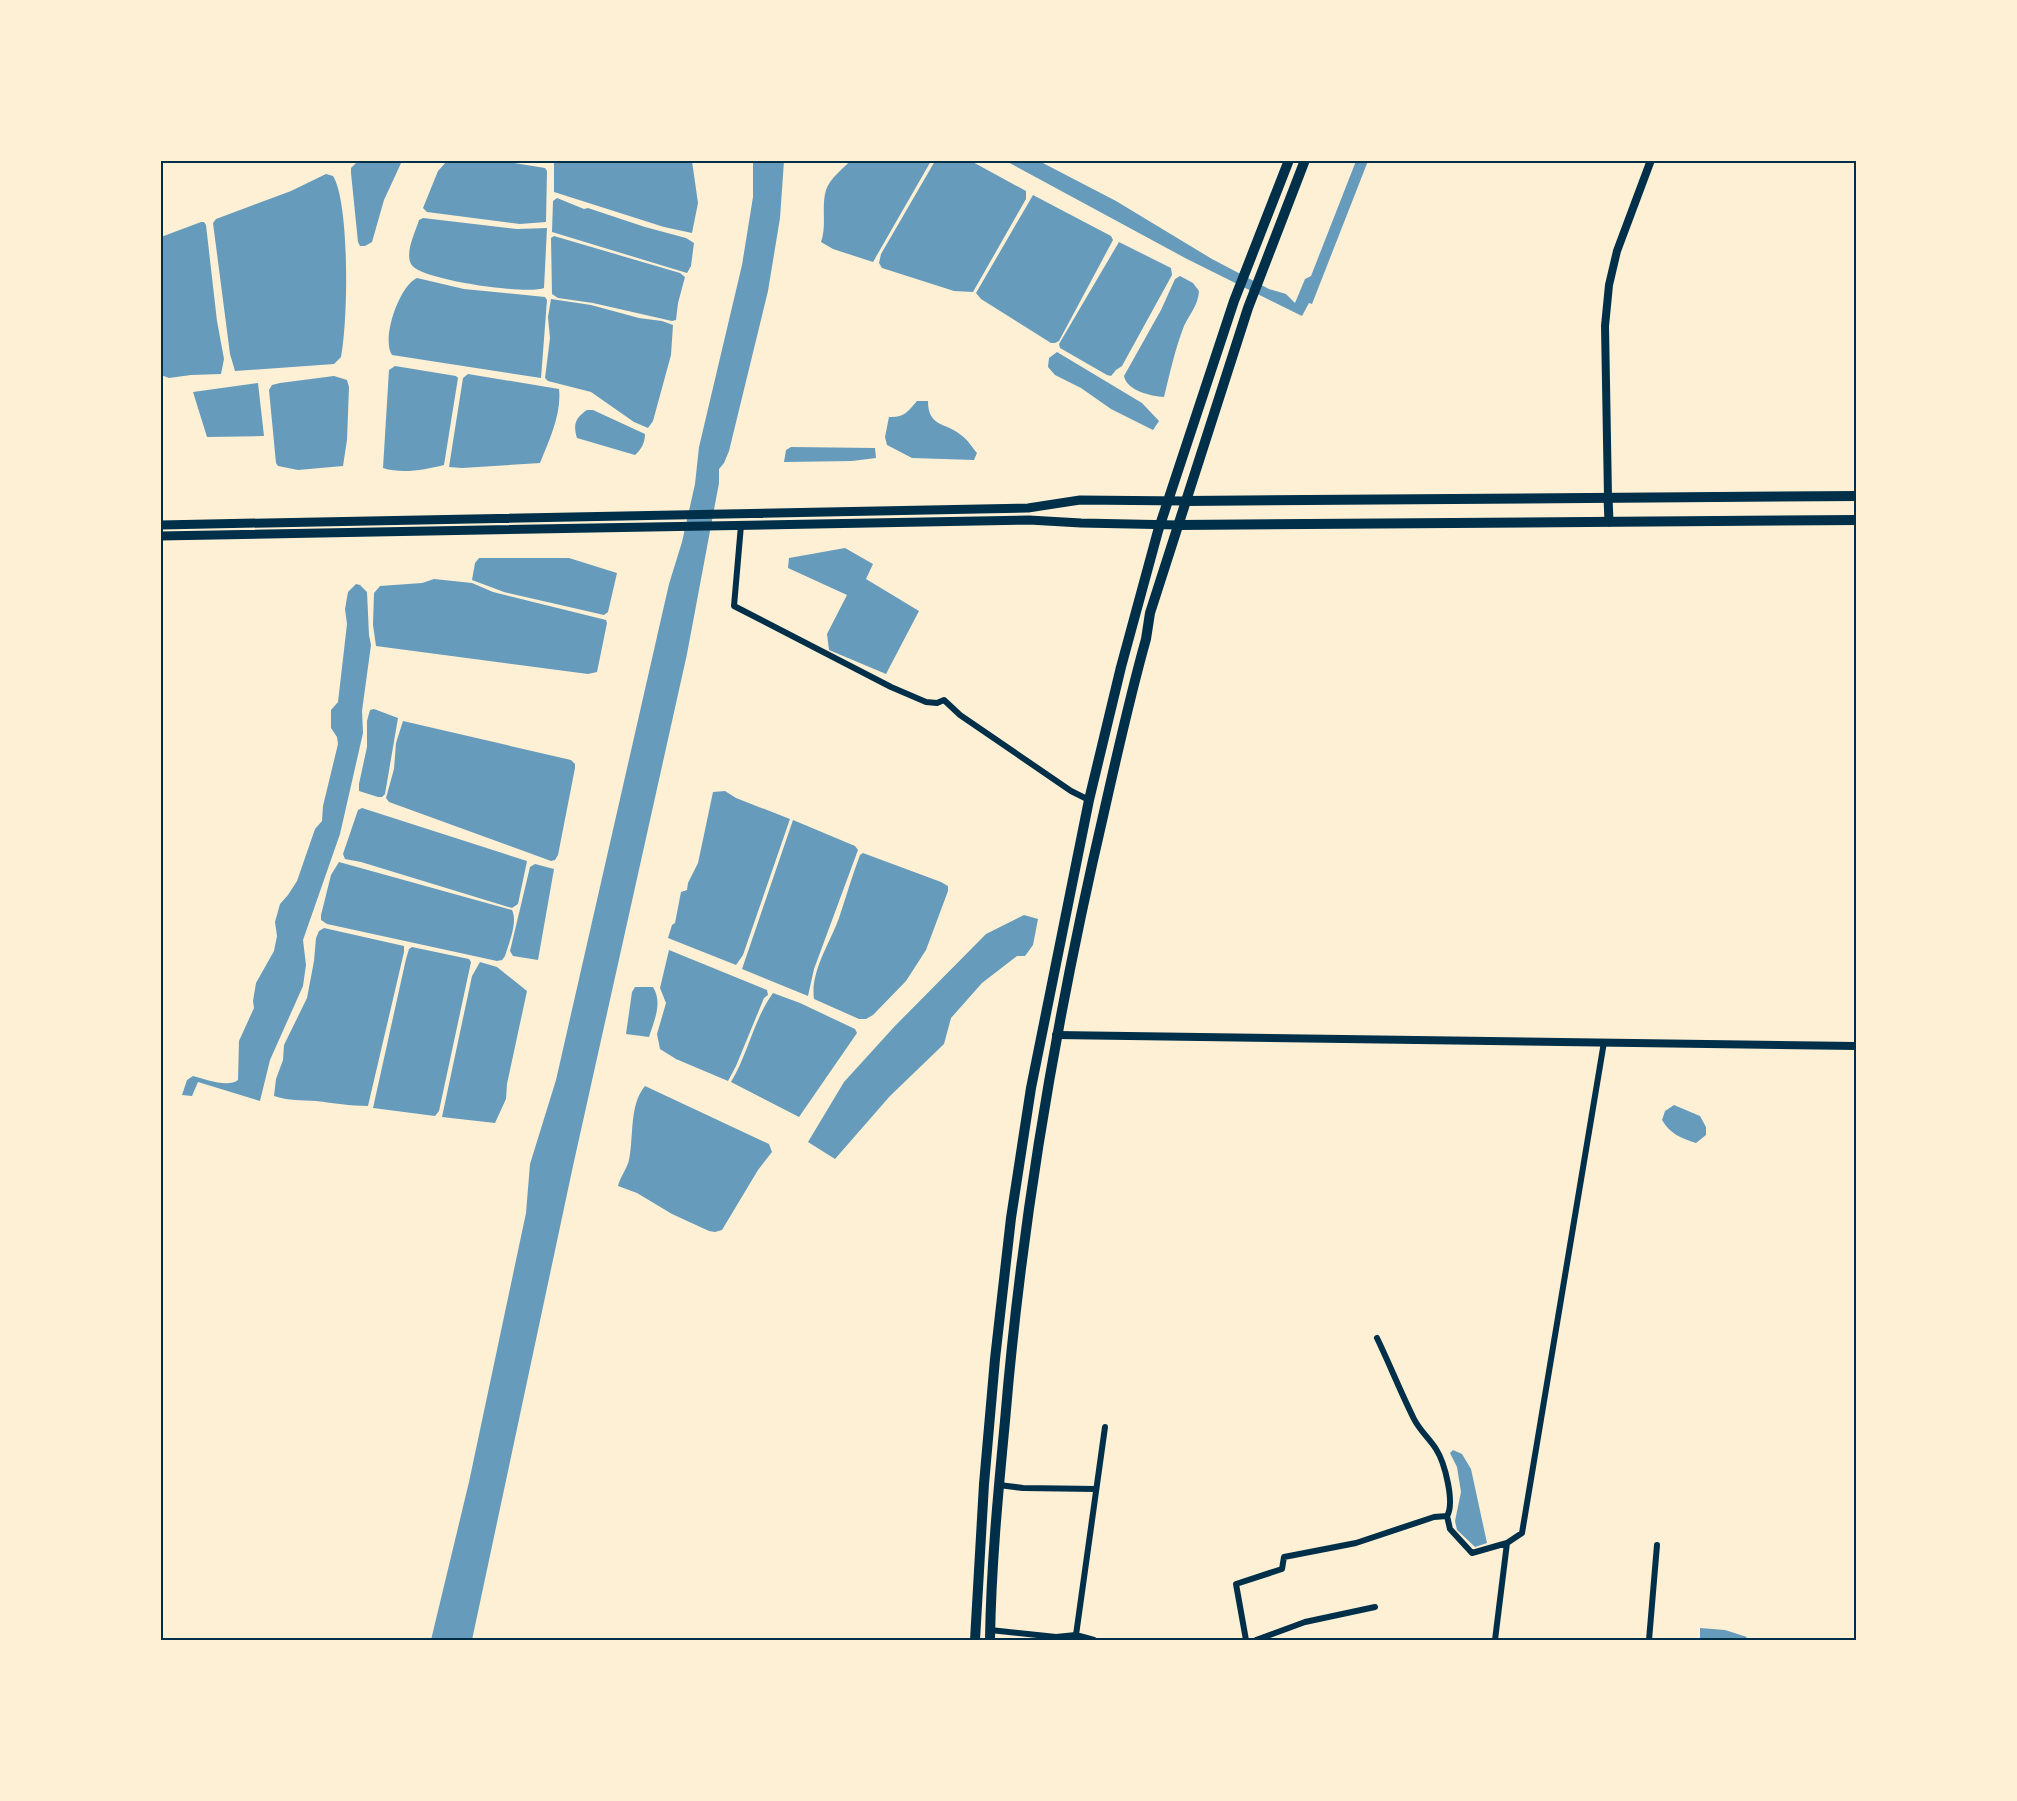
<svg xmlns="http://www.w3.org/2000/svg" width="2017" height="1801" viewBox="0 0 2017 1801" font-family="Quicksand,sans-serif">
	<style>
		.water { fill: #669bbc }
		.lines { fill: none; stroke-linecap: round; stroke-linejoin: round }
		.minor { stroke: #003049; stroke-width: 6 }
		.tertiary { stroke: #003049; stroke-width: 8 }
		.secondary { stroke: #003049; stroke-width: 9 }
		.primary { stroke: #003049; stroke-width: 10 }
		.trunk { stroke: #003049; stroke-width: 10 }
		.neatline { fill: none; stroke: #003049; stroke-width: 2 }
	</style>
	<rect width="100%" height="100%" fill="#fdf0d5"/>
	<path class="water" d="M851,160L931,161L873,262L833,249L821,242C827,225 821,207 826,190C830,178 843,169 851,160Z
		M358,161H402L384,200L372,242L365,246H360L358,242L351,173V168Z
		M447,161H502L545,168L547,171L546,222L520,224L427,212L423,208L438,171Z
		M554,161H692L698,203L692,233L664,227L554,192Z
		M753,161H784L780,218L768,291L729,451L724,463L719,469V483L687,654L573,1166L472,1640H431L469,1482L526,1213L530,1164L556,1080L669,584L682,542L695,484L699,447L742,265L753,197Z
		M935,161H971L1026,191V199L973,292L954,291L882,268L879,263L881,254Z
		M1006,161H1039L1116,201L1212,259L1269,289L1286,294L1295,303L1305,279L1311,276L1356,161H1368L1312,304L1309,303L1302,316L1187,259Z
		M326,174L333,176C350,203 348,323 341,357L334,364L235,371L230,354L213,223L216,219L291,191Z
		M1033,195L1111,236L1113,240L1059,341L1055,343H1051L981,299L976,293Z
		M557,198L584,209L588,208L645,227L686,238L694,243L691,266L687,273L552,232L553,201Z
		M423,218L517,229L547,228L544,288C528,295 418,280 411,264C405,252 415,233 419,220Z
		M201,222H204L206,225L217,321L224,359L221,374L191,375L169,378L161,375V237Z
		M554,236L680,273L685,277L678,303L676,320L672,321L593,303L558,298L552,294L551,238Z
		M1119,242L1171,268L1172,275L1122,366L1116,370L1111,376L1107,375L1060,348L1059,344Z
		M1180,276L1193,283L1199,291C1198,306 1190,313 1184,326C1175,349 1170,373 1164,397C1151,396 1127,391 1124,376L1161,310L1175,279Z
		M417,278L464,289L545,297L547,300L541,378L392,355C381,339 399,286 417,278Z
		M551,299L591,305L639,318L662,321L673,325L671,355L653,421L648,428L634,422L591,392L548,381L545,378L550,338L548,317Z
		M1057,352L1142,403L1159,421L1153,430L1111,409L1081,388L1055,375L1048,367L1049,358Z
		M395,366L456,376L458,378L444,465C424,470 402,474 383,468L389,370Z
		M468,374L559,389C562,413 549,441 540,463L462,468L449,467L463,378Z
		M334,376L347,380L349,387L347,440L343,466L298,470L278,466L276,463L269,390L272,385L280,383Z
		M258,383L264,436L207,437L193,392Z
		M917,401H928C928,427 945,422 961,435C967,439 972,447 977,453L974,460L912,458L887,445L885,437L889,417C903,418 908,412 917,401Z
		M587,410H593L645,434C645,442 642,449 635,455L577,438C573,425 575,418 587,410Z
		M791,447L875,448L876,458L852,461L784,462L786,450Z
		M845,548L873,564L866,579L919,611L886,674L829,650L827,634L847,595L788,568L789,558Z
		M479,558H569L617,573L608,612L604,615L504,592L472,580L475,563Z
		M434,579L472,583L493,592L606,620L607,623L597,672L588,674L376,646L373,625L374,593L380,586L422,583Z
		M356,584L360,585L367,592L369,635L371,645L362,711L363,733L340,834L303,940L306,965L303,986L270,1060L260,1101L198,1082L192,1096L182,1095L187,1080L193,1076C205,1079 228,1088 238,1080L239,1041L254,1008L253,1001L256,983L274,951L277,936L275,922L280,904L288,895L297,881L315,829L322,821L323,806L338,744L337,737L331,728V710L338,702L347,624L345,609L348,592Z
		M374,709L398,718L385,794L382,797H378L359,791V784L367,747V721L370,710Z
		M403,721L571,760L575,764V768L558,855L555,860L551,861L389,802L386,798L394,769L396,743Z
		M725,791L736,798L790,819L743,955L736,965L668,938L672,925L675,923L681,892L687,890L688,883L698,863L713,792Z
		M362,808L527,861L518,904L512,908L361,862L345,859L343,854L358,810Z
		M793,820L855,846L858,850L814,969L808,996L742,969Z
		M863,853L941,882L948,886V891L926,950L906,981L873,1015L866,1019H859L814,999C810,972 830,943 839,918C846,897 852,876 860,855Z
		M339,862L512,910C518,922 509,943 505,956L502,960L497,961L327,924L321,920V915L331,875Z
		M535,864L554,869L538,960L513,956L510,951L530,867Z
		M1024,915L1038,919L1033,945L1025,956H1017L982,983L951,1018L944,1044L890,1096L835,1159L808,1142L844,1082L894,1027L986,934Z
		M324,928L404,946V952L368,1106C350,1106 334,1103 316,1101C302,1100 288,1101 274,1096L276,1079L283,1060L284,1045L307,998L314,961L316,938L319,931Z
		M412,947L469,959L471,962L439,1111L435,1116L373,1108L406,959L409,949Z
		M669,950L767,990L768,995L764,998L736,1066L728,1081L676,1059L660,1049L657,1034L666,1003L660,988Z
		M480,962L497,967L527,991L507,1084L506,1099L495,1123L442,1117L472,976Z
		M635,987H653C663,1003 654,1021 649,1037L626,1034L632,992Z
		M773,993L800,1003L855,1029L857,1033L799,1117L731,1082C748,1054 754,1019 773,993Z
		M645,1086L769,1144L772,1152L758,1170L722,1230L715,1232L709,1231L672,1214L637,1193L618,1186C620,1177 627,1169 629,1160C634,1136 629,1105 645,1086Z
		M1674,1105L1700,1116L1706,1127V1135L1696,1143C1681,1138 1670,1134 1662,1120L1665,1111Z
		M1453,1450L1462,1454L1471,1469L1487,1543L1475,1547L1457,1530L1455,1521L1461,1492L1457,1467L1450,1453Z
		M1700,1628L1725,1630L1747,1637L1744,1640H1700Z"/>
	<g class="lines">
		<path class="minor" d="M741,525L734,606L891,687L926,702L937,703L944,700L960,715L1071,791L1089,800
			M1377,1338C1390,1365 1401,1393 1414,1419C1420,1431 1430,1439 1436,1449C1445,1463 1455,1503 1447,1516
			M999,1485L1023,1488L1096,1489
			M990,1630L1056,1637L1076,1635L1105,1427
			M1076,1635L1094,1640
			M1246,1640L1236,1584L1282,1569L1284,1557L1356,1543L1434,1517L1447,1516L1450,1529L1472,1553L1507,1543
			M1256,1640L1305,1622L1375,1607
			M1495,1640L1507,1543L1522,1533L1604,1042
			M1649,1640L1657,1545"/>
		<path class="tertiary" d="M1608,497L1605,326L1609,285L1617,251L1651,160
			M1056,1035L1856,1046"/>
		<path class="secondary" d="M1608,497L1609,522
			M160,525L1028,508L1080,500L1186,501
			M160,536L1029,520L1081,523L1179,525"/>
		<path class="primary" d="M1186,501L1856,496
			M1179,525L1856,520"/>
		<path class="trunk" d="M975,1640L984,1484L995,1359L1011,1218L1031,1088L1089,800L1121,667L1158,531L1234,301L1289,160
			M990,1640C991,1568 998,1494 1005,1421C1022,1215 1057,1014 1104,812C1117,754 1130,696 1146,639L1150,613L1248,308L1305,160"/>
	</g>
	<rect width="2017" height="1801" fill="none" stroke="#fdf0d5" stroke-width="324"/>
	<rect x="162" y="162" width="1693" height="1477" class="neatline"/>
</svg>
